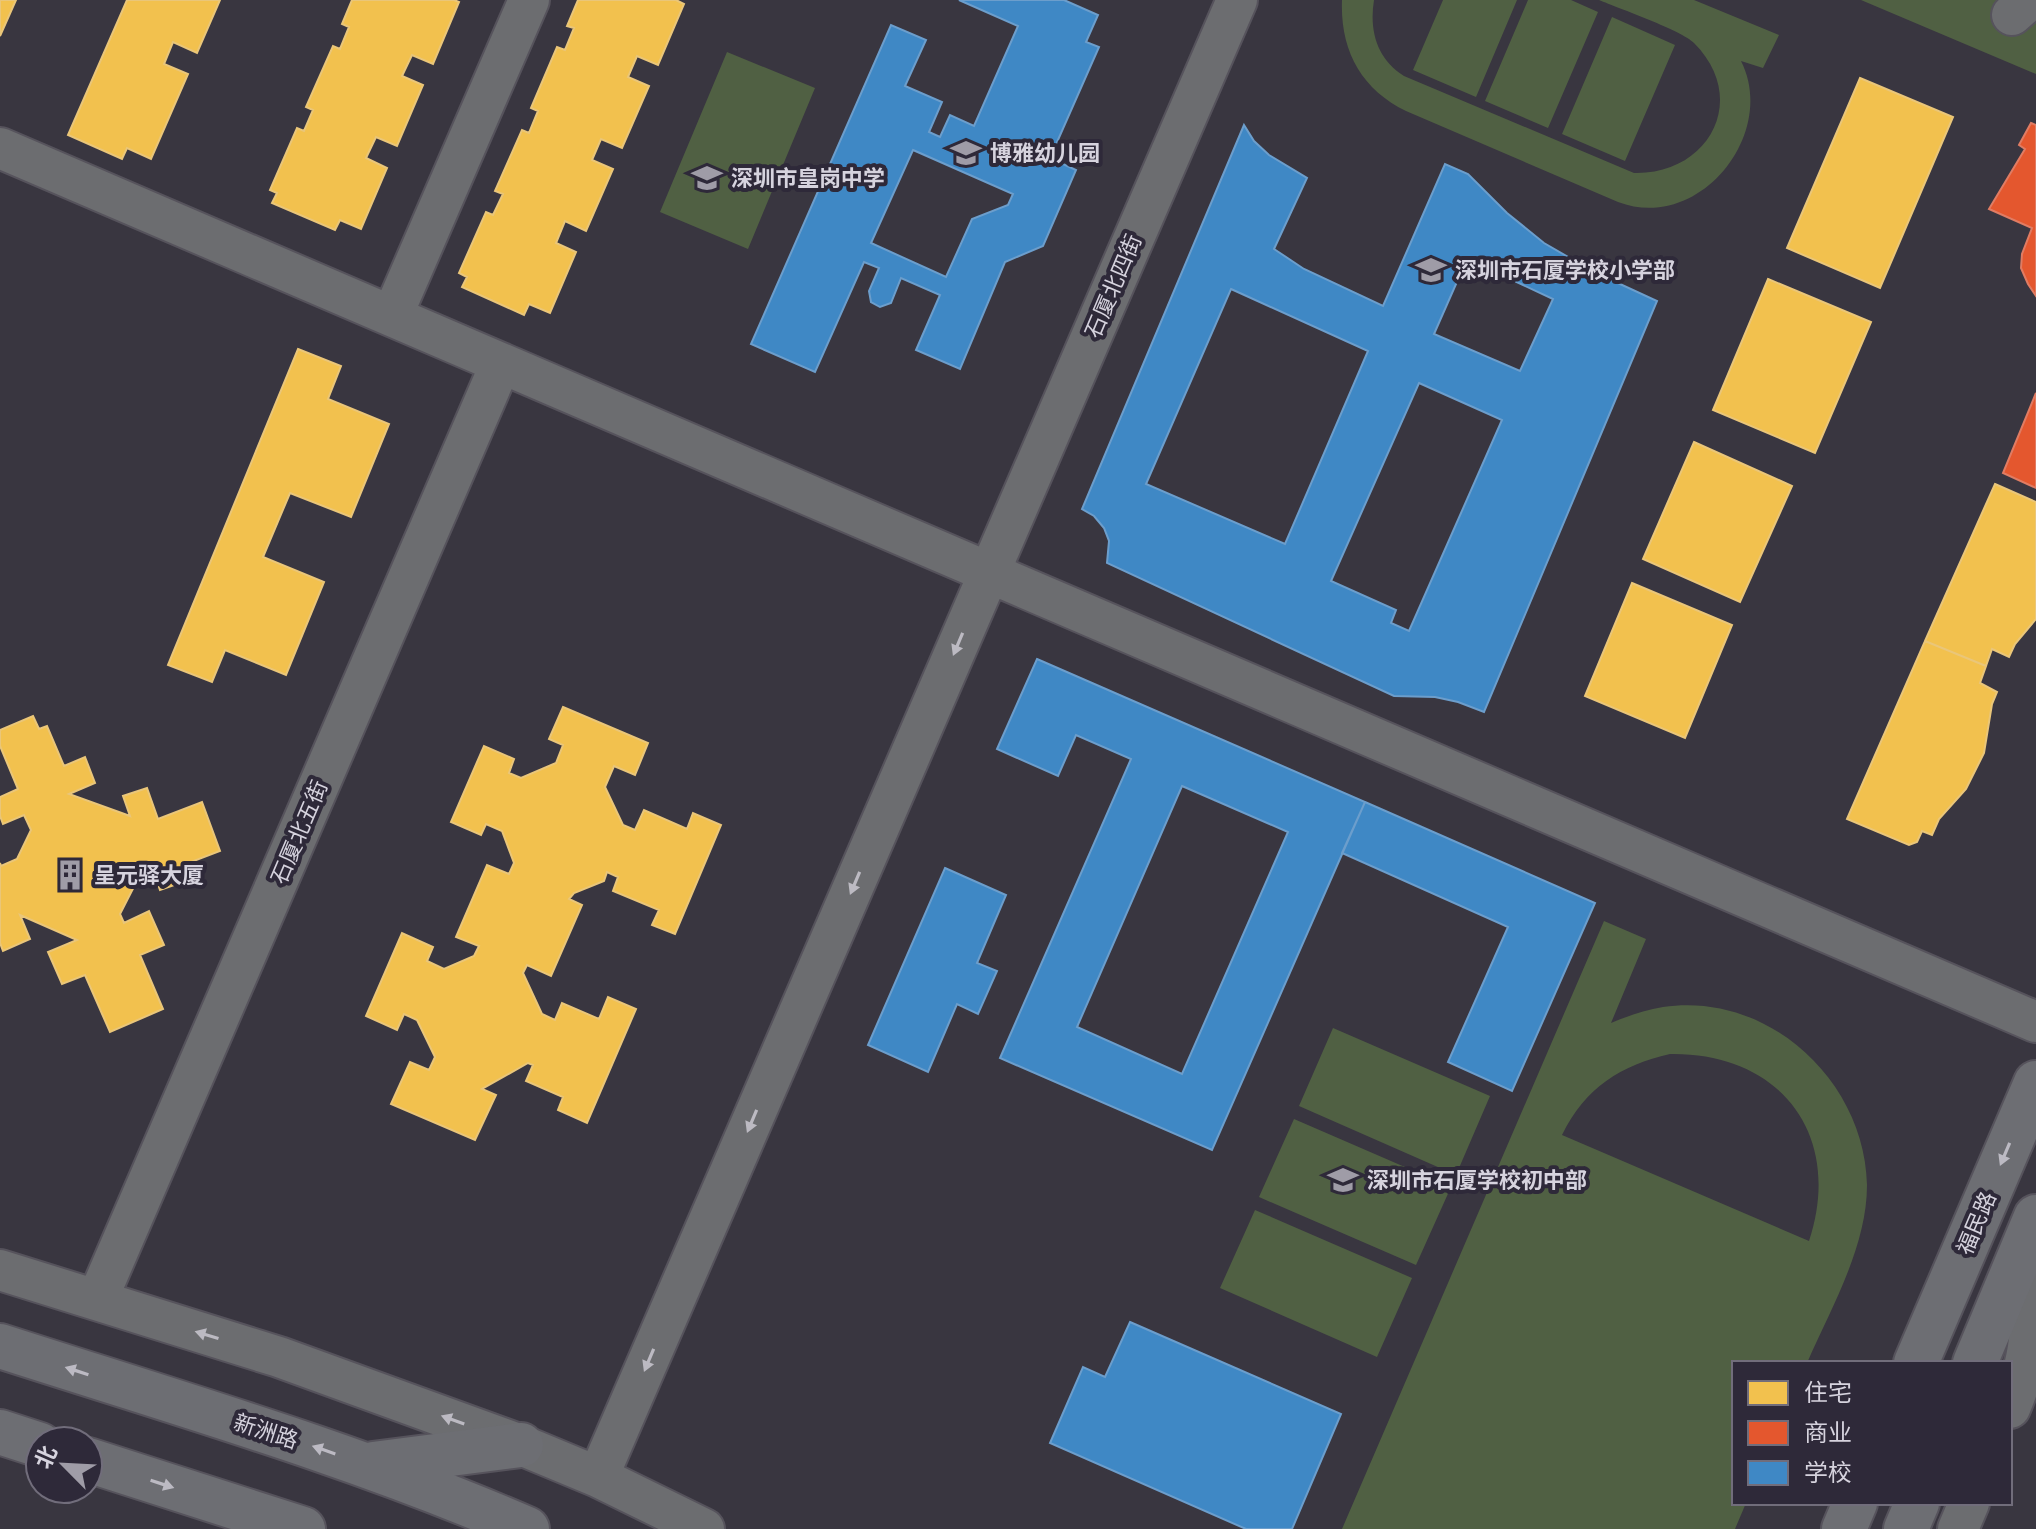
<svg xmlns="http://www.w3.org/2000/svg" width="2036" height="1529" viewBox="0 0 2036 1529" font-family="Merriweather,'Noto Sans SC',serif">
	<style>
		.green { fill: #506043; fill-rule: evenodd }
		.homes { fill: #f2c14e; stroke: #eac679; stroke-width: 2 }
		.shops { fill: #e4572e; stroke: #e07c63; stroke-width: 2 }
		.schools { fill: #3f88c5; stroke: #6c9ecc; stroke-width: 2; fill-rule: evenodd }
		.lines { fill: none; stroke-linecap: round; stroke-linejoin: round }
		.minor-casing { stroke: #56535c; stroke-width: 44 }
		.major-casing { stroke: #56535c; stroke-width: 48 }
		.minor { stroke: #6c6d70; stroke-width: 40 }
		.major { stroke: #6d6e73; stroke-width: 44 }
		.oneway { fill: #bcbac2 }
		.oneway2 { fill: #bcbac3 }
		.labels { text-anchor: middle; stroke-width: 8; stroke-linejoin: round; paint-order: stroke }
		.poi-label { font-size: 22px; font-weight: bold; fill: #d6d3de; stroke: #2e2939; text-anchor: start }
		.street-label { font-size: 22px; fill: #d6d3de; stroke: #2e2939 }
	</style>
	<rect width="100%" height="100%" fill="#393640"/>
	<path class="green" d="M1342,0H1374C1369,31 1377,59 1404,76L1634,173C1709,175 1750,99 1694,43C1683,31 1618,8 1599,0H1694L1779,35L1763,68L1741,61C1778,134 1699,233 1618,202L1406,111C1361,89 1340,50 1342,0Z
		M1443,0H1517L1476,97L1413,70Z
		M1528,0H1571L1598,12L1548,128L1485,101Z
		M1861,0H2036V74Z
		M1612,17L1675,45L1625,161L1562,134Z
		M727,52L815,88L748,249L660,212Z
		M1604,921L1646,939L1611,1023C1628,1016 1645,1010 1663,1007C1768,991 1865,1081 1867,1185C1867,1247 1831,1308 1807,1363H1734V1503H1746L1735,1529H1342ZM1670,1054C1780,1052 1844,1135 1809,1241L1562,1135C1585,1088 1621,1065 1670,1054Z
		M1333,1028L1490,1096L1456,1175L1299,1106Z
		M1294,1119L1451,1187L1416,1265L1259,1197Z
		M1255,1210L1412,1278L1377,1357L1220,1288Z"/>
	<path class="homes" d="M0,0H16L0,36Z
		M127,0H220L197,53L173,42L164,64L188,74L151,159L127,148L122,159L68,135Z
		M352,0H454L459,2L433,64L412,55L402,76L423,85L397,146L376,137L366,158L387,168L361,229L340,220L335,230L272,203L277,193L270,190L297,128L304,131L313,110L306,107L333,46L340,49L349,27L342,24Z
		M578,0H676L684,4L658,65L637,56L628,77L649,86L622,148L601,139L592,160L613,169L586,231L565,221L556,243L576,252L550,313L529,304L524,315L462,287L467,277L459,273L486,212L493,215L503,194L495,191L522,130L529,133L538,111L531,108L557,47L565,50L574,28L567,26Z
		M1860,78L1953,117L1880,288L1787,248Z
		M1768,279L1871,322L1815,453L1713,410Z
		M298,349L341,366L328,399L389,424L351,517L290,493L263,557L324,582L286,675L225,650L212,682L168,665Z
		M1694,442L1792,486L1740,602L1643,559Z
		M1995,484L2036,502V619L2015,644L2009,657L1992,649L1986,666L1925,641Z
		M1632,583L1732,625L1685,738L1585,696Z
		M1925,641L1986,666L1980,683L1997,692L1992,704L1984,753L1966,789L1939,819L1932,835L1922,831L1917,842L1909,845L1847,819Z
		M563,707L648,743L635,775L614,766L605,787L623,825L635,830L644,810L687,829L693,813L721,825L675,934L652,925L659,910L613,891L618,877L607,872L604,881L574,893L569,899L582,905L551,976L527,965L523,973L542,1014L555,1020L562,1003L599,1019L608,997L636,1009L587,1123L558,1110L563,1097L526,1081L533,1065L528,1063L482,1089L496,1095L475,1140L391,1104L410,1062L429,1070L435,1057L417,1020L404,1014L397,1030L366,1016L402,933L433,947L427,961L444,969L474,956L479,946L456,937L487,865L509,874L514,863L502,831L486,824L481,835L451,822L484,746L514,759L509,773L521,778L556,763L563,745L549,739Z
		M33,716L39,729L47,726L64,766L85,757L95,783L69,794L130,816L123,796L147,788L158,819L202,802L220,851L183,865L189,880L160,890L152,867L142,871L120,914L124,923L149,911L164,945L140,955L163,1009L110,1032L85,975L62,984L48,952L77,940L20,915L30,939L3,951L0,943V863L1,866L17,859L31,830L24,815L3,824L0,816V797L18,789L0,746V730Z"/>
	<path class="shops" d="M2031,123L2036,125V296L2028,284L2021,268L2022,254L2032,228L1989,209L2025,149L2019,145Z
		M2036,393V488L2003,473Z"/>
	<path class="schools" d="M959,0H1064L1098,15L1086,42L1099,47L1050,158L1076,170L1043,246L1005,262L960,369L916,350L940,295L901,278L891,303L880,307L871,302L869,291L879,268L864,262L815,372L751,344L891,25L926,40L905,86L942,102L929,132L940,137L950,115L974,126L1018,26ZM913,150L1013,194L1008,205L972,219L946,277L871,243Z
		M1244,125L1254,141L1269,155L1307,178L1274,249L1304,269L1383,306L1445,164L1468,174L1507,213L1544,243L1594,272L1657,301L1484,712L1458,702L1435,697L1394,696L1107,563L1109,541L1104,528L1094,516L1082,509ZM1467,259L1553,299L1520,371L1434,334ZM1231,289L1368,351L1285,544L1146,484ZM1419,383L1502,420L1409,631L1391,623L1396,610L1331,581Z
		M1037,659L1365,802L1212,1150L1000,1058L1131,759L1076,735L1058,776L997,749ZM1182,786L1288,832L1182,1074L1077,1027Z
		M1365,802L1595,903L1512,1091L1448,1062L1508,927L1342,853Z
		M945,868L1006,895L977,963L997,971L978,1014L957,1004L928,1072L868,1045Z
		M1130,1322L1341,1414L1292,1529H1246L1050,1443L1083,1367L1105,1377Z"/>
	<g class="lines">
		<g class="minor-casing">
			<path id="minor" d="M2012,15L2029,0
				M0,148L2036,1022
				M392,316L529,0
				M0,1270L279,1357L521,1445L598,1477L704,1529
				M97,1300L501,363
				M2010,1408C2035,1350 2034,1308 2023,1247
				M598,1477L1237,0
				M1958,1529L1969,1503"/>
		</g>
		<g class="major-casing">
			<path id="major" d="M0,1346C177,1403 357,1455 527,1529
				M1916,1363L2036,1083
				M1975,1363L2036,1217
				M0,1432L40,1445
				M88,1460L303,1529
				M373,1464L521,1445
				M1844,1529L1855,1503
				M1906,1529L1917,1503"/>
		</g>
		<use href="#minor" class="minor"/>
		<use href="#major" class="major"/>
	</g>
	<defs><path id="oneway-solid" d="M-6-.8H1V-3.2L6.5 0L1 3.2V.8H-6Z" transform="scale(2)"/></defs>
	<g class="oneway">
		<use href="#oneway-solid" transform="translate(958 644) rotate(113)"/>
		<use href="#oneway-solid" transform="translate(855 883) rotate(113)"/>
		<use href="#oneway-solid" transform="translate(752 1121) rotate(113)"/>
		<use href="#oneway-solid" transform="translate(207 1335) rotate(-163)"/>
		<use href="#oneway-solid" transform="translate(649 1360) rotate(113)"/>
		<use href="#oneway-solid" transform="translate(453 1420) rotate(-160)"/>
	</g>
	<g class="oneway2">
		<use href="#oneway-solid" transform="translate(2005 1154) rotate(113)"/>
		<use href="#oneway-solid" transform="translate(77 1371) rotate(-162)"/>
		<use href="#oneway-solid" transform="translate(324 1450) rotate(-161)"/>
		<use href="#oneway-solid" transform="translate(162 1484) rotate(18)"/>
	</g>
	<defs>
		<g id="school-bare" transform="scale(2.4)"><path d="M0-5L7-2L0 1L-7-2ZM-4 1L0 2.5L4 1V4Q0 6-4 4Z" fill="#9f9ca7" stroke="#2e2939" stroke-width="2.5" paint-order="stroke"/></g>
		<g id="building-bare" transform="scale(2.4)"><path d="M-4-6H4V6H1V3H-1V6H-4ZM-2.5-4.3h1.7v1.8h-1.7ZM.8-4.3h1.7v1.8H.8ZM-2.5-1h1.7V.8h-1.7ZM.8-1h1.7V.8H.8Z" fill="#9f9ca7" stroke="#2e2939" stroke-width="2.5" paint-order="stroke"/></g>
	</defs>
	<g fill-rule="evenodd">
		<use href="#school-bare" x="966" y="153"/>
		<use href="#school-bare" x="707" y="178"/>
		<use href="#school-bare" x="1431" y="270"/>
		<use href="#building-bare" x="70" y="875"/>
		<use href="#school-bare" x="1343" y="1180"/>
	</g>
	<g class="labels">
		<g class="poi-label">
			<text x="990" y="161">博雅幼儿园</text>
			<text x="731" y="186">深圳市皇岗中学</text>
			<text x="1455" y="278">深圳市石厦学校小学部</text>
			<text x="94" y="883">呈元驿大厦</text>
			<text x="1367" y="1188">深圳市石厦学校初中部</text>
		</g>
		<g class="street-label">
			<text transform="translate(1113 286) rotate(-67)" y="8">石厦北四街</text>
			<text transform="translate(299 832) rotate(-67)" y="8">石厦北五街</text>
			<text transform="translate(1976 1223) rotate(-67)" y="8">福民路</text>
			<text transform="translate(266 1431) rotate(18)" y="8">新洲路</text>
		</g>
	</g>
	<rect x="1732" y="1361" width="280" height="144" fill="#2e2939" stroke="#716d7b" stroke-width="2"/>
	<rect x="1748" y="1381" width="40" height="24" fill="#f2c14e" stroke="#716d7b" stroke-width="2"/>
	<text x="1804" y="1401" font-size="24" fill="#d6d3de">住宅</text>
	<rect x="1748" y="1421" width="40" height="24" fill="#e4572e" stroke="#716d7b" stroke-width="2"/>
	<text x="1804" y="1441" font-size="24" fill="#d6d3de">商业</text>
	<rect x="1748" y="1461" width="40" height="24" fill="#3f88c5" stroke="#716d7b" stroke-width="2"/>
	<text x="1804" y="1481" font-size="24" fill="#d6d3de">学校</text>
	<g transform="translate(64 1465) rotate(294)"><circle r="38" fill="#2e2939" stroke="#716d7b" stroke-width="2"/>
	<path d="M0-6L14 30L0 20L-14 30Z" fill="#9f9ca7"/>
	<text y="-12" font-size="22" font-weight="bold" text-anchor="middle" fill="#d6d3de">北</text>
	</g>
</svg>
